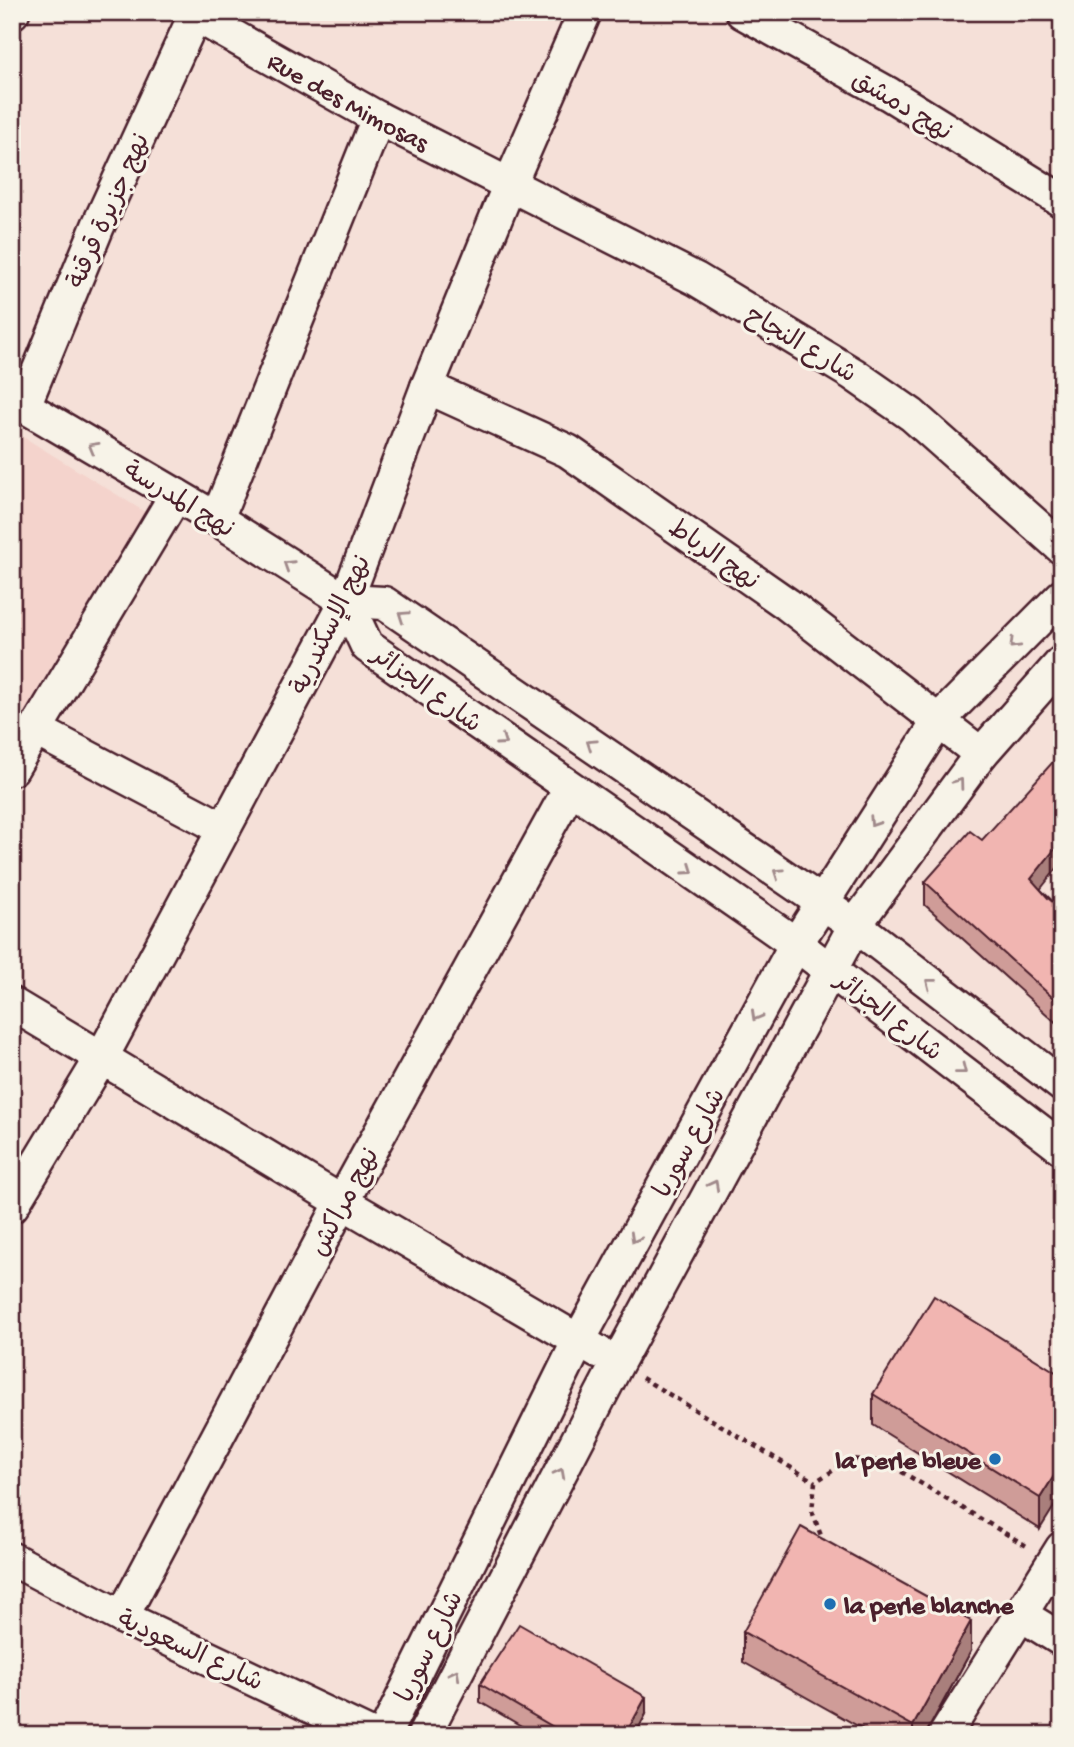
<svg xmlns="http://www.w3.org/2000/svg" width="1074" height="1747" viewBox="0 0 1074 1747" font-family="'Gochi Hand','Playpen Sans Arabic',sans-serif">
	<style>
		.built { fill: #f4d3cc }
		.lines { fill: none; stroke-linecap: round; stroke-linejoin: round }
		.minor-casing { stroke: #4a1f2b; stroke-width: 37 }
		.path { stroke: #4a1f2b; stroke-width: 4.5; stroke-dasharray: 5 5; stroke-linecap: butt }
		.minor { stroke: #f7f3e8; stroke-width: 32 }
		.wall { fill: #cf9c98; stroke: #4a1f2b; stroke-width: 2 }
		.shaded-wall { fill: #a97f7c; stroke: #4a1f2b; stroke-width: 2 }
		.building { fill: #f1b5b1; stroke: #4a1f2b; stroke-width: 2 }
		.oneway { stroke: #a0898a }
		.poi-dot { fill: #1f6fb2; stroke: #f7f3e8; stroke-width: 2.5 }
		.labels { text-anchor: middle; stroke-width: 6; stroke-linejoin: round; paint-order: stroke }
		.street-label { font-size: 26px; fill: #4a1f2b; stroke: #f7f3e8 }
		.poi-label { font-size: 26px; font-weight: bold; fill: #4a1f2b; stroke: #f7f3e8; text-anchor: end }
	</style>
	<rect width="100%" height="100%" fill="#f5e0d8"/>
	<filter id="ink" filterUnits="userSpaceOnUse"><feTurbulence type="fractalNoise" baseFrequency=".0143" numOctaves="2"/><feDisplacementMap in="SourceGraphic" scale="14" xChannelSelector="R" yChannelSelector="G"/><feConvolveMatrix kernelMatrix="1 2 1 2 8 2 1 2 1" color-interpolation-filters="sRGB"/></filter>
	<g filter="url(#ink)">
		<path class="built" d="M12,430L145,512L12,732Z"/>
		<g class="lines">
			<g class="minor-casing">
				<g id="minor">
					<path id="s1" d="M190,12L378,118L696,279L853,374L912,415L1062,548"/>
					<path d="M742,12L889,94L1062,201"/>
					<path d="M12,13L13,12"/>
					<path d="M427,387L568,451L787,604L981,754"/>
					<path d="M12,399L217,519L346,601L384,603L855,925L1062,1085"/>
					<path d="M24,406L98,226L195,15"/>
					<path d="M217,519L378,118"/>
					<path d="M346,601L367,646L796,944L1062,1148"/>
					<path d="M36,730L224,829"/>
					<path d="M12,769L176,495"/>
					<path d="M12,1004L342,1202L598,1352"/>
					<path d="M12,1206L102,1057L346,601L427,387L509,186L585,12"/>
					<path d="M12,1559L122,1617L371,1735"/>
					<path d="M1020,1614L1062,1640"/>
					<path d="M122,1617L342,1202L570,788"/>
					<path d="M384,1735L579,1340L796,944L940,719L1062,596"/>
					<path d="M424,1735L617,1364L855,925L981,754L1062,662"/>
					<path d="M945,1735L1062,1548"/>
				</g>
			</g>
			<path class="path" d="M642,1378L815,1482
				M824,1544L812,1511L815,1482L851,1459L885,1462L1030,1548"/>
			<use href="#minor" class="minor"/>
		</g>
		<path class="wall" d="M925,882L1040,889L1062,910V1028L925,905Z
			M1062,1376L1040,1529L873,1425V1394Z
			M743,1632L971,1651L925,1735H874L743,1662Z
			M480,1684L646,1714L635,1735H537L480,1702Z"/>
		<path class="shaded-wall" d="M1062,840V862L1031,901V879Z
			M1062,1463V1494L1040,1529V1498Z
			M971,1621V1651L925,1735H913V1726Z
			M646,1697V1714L635,1735H625Z"/>
		<path class="building" d="M1062,752V840L1031,879L1048,898L1062,910V1006L925,882L970,831L982,840Z
			M934,1296L1062,1376V1463L1040,1498L873,1394Z
			M801,1527L971,1621L913,1726L743,1632Z
			M519,1624L646,1697L625,1735H567L480,1684Z"/>
		<defs><path id="oneway-chevron" d="M-2-3.5L2.5 0L-2 3.5" fill="none" stroke-width="1.6" stroke-linecap="round" stroke-linejoin="round" transform="scale(1.75)"/></defs>
		<g class="oneway">
			<use href="#oneway-chevron" transform="translate(93 447) rotate(-150)"/>
			<use href="#oneway-chevron" transform="translate(288 565) rotate(-147)"/>
			<use href="#oneway-chevron" transform="translate(403 616) rotate(-146)"/>
			<use href="#oneway-chevron" transform="translate(1014 644) rotate(135)"/>
			<use href="#oneway-chevron" transform="translate(502 741) rotate(35)"/>
			<use href="#oneway-chevron" transform="translate(591 744) rotate(-146)"/>
			<use href="#oneway-chevron" transform="translate(959 783) rotate(-54)"/>
			<use href="#oneway-chevron" transform="translate(874 822) rotate(123)"/>
			<use href="#oneway-chevron" transform="translate(689 870) rotate(35)"/>
			<use href="#oneway-chevron" transform="translate(778 873) rotate(-146)"/>
			<use href="#oneway-chevron" transform="translate(930 983) rotate(-142)"/>
			<use href="#oneway-chevron" transform="translate(756 1016) rotate(119)"/>
			<use href="#oneway-chevron" transform="translate(962 1070) rotate(38)"/>
			<use href="#oneway-chevron" transform="translate(714 1185) rotate(-62)"/>
			<use href="#oneway-chevron" transform="translate(635 1238) rotate(119)"/>
			<use href="#oneway-chevron" transform="translate(560 1473) rotate(-62)"/>
			<use href="#oneway-chevron" transform="translate(455 1674) rotate(-62)"/>
		</g>
	</g>
	<g class="poi-dot">
		<circle cx="995" cy="1459" r="7"/>
		<circle cx="830" cy="1604" r="7"/>
	</g>
	<g class="labels">
		<g class="street-label">
			<text dy="9" stroke="none"><textPath href="#s1" startOffset="182">Rue des Mimosas</textPath></text>
			<text transform="translate(903 104) rotate(31)" y="9">نهج دمشق</text>
			<text transform="translate(107 210) rotate(-66)" y="9">نهج جزيرة قرقنة</text>
			<text transform="translate(802 343) rotate(31)" y="9">شارع النجاح</text>
			<text transform="translate(180 498) rotate(31)" y="9">نهج المدرسة</text>
			<text transform="translate(715 553) rotate(35)" y="9">نهج الرباط</text>
			<text transform="translate(329 624) rotate(-64)" y="9">نهج الإسكندرية</text>
			<text transform="translate(428 688) rotate(36)" y="9">شارع الجزائر</text>
			<text transform="translate(890 1015) rotate(38)" y="9">شارع الجزائر</text>
			<text transform="translate(688 1142) rotate(-61)" y="9">شارع سوريا</text>
			<text transform="translate(343 1201) rotate(-62)" y="9">نهج مراكش</text>
			<text transform="translate(428 1646) rotate(-64)" y="9">شارع سوريا</text>
			<text transform="translate(191 1649) rotate(25)" y="9">شارع السعودية</text>
		</g>
		<g class="poi-label">
			<text x="981" y="1468">la perle bleue</text>
			<text x="844" y="1613" text-anchor="start">la perle blanche</text>
		</g>
	</g>
	<rect width="1074" height="1747" fill="none" stroke="#f7f3e8" stroke-width="42"/>
	<rect x="21" y="21" width="1032" height="1705" fill="none" stroke="#4a1f2b" stroke-width="2.5" filter="url(#ink)"/>
</svg>
